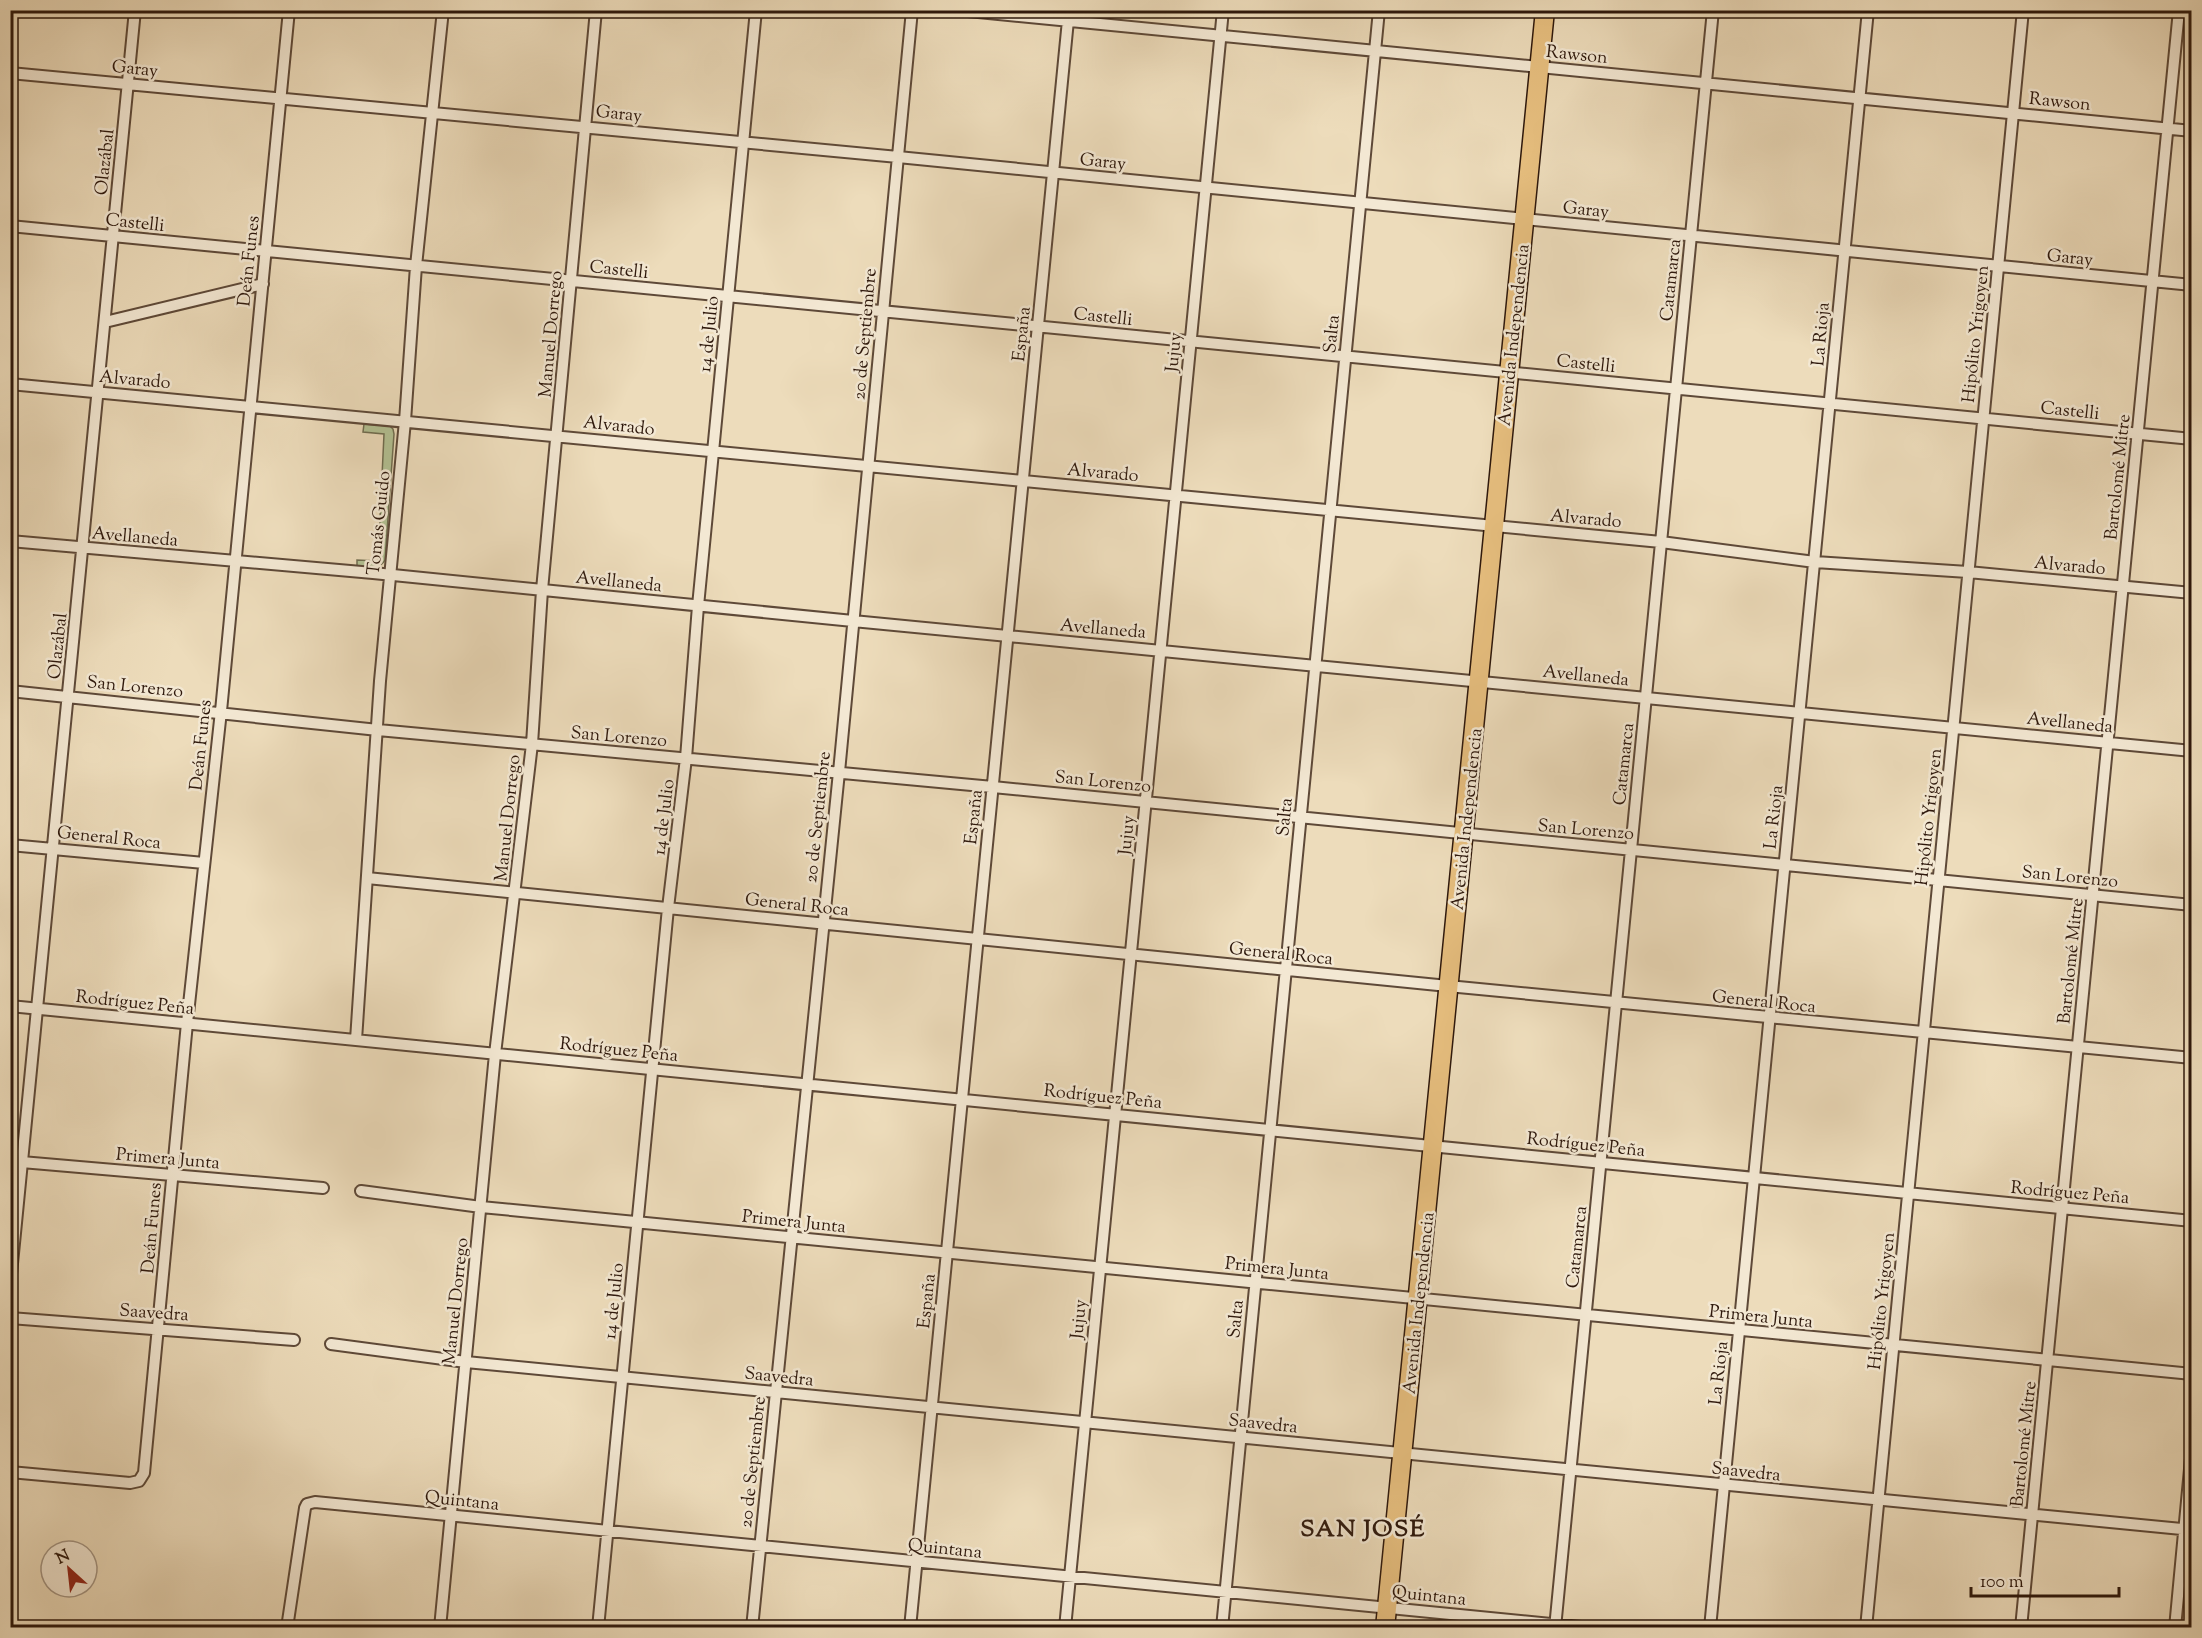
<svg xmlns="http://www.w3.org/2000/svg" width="2202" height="1638" viewBox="0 0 2202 1638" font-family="'Sorts Mill Goudy',serif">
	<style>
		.green { fill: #b3c294; stroke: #706d50; stroke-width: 1.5 }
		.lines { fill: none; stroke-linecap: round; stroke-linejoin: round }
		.street-casing { stroke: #5e4938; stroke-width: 14 }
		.primary-casing { stroke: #2e180c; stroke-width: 21 }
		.street { stroke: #f3e8d3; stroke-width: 10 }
		.primary { stroke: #e6be7e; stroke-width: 18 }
		.labels { text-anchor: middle; stroke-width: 5; stroke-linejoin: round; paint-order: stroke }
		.street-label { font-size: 18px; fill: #2e180c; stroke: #f3e8d3 }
		.district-label { font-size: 24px; font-weight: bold; letter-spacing: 1.5px; fill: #2e180c; stroke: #f3e8d3 }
	</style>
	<rect width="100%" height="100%" fill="#eddcbb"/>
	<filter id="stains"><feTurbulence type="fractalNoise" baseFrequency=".00333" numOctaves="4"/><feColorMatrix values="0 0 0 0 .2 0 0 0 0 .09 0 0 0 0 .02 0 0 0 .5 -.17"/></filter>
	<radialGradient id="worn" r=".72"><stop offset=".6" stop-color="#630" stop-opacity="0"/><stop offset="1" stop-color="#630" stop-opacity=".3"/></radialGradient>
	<path class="green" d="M364,424L390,426L393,429L394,434L385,560C379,571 367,567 357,566V560L378,561L384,434L363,432Z"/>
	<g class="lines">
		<g class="street-casing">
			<path id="street" d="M958,10L2192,131
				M10,73L898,157L2192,285
				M10,226L2192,439
				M105,322L263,284
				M10,384L1661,542L1815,562L1968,572L2192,593
				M10,541L373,573L853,621L2192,751
				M10,691L378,730L993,787L2192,905
				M10,845L204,863
				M367,878L1448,986L2192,1058
				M10,1006L2192,1221
				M356,1040L380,681L405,421L416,266L443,10
				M10,1161L323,1188
				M361,1191L481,1207L2192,1374
				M10,1284L135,10
				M10,1318L294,1340
				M331,1344L466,1362L2192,1530
				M10,1472L130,1483L139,1481L144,1473L187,1023L221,711L289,10
				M287,1628L305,1508L307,1504L315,1502L1591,1628
				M440,1628L495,1054L532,744L542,590L596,10
				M598,1628L668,908L686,758L698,606L756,10
				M752,1628L839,772L912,10
				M910,1628L1069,10
				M1065,1628L1223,10
				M1222,1628L1379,10
				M1555,1628L1713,10
				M1710,1628L1868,10
				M1866,1628L2023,10
				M2021,1628L2179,10
				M2175,1628L2192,1448"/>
		</g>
		<g class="primary-casing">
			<path id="primary" d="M1385,1628L1545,10"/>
		</g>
		<use href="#street" class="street"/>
		<use href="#primary" class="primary"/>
	</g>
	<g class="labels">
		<g class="street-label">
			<text transform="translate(1577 54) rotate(6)" y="6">Rawson</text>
			<text transform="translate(135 68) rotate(6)" y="6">Garay</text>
			<text transform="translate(2060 101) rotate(6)" y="6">Rawson</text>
			<text transform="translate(619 113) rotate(6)" y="6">Garay</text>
			<text transform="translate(1103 161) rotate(6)" y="6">Garay</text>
			<text transform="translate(104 162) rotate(-84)" y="6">Olazábal</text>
			<text transform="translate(1586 209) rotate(6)" y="6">Garay</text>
			<text transform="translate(135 222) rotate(6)" y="6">Castelli</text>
			<text transform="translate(2070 257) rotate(6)" y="6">Garay</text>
			<text transform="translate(248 261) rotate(-84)" y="6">Deán Funes</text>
			<text transform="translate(619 269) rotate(6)" y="6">Castelli</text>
			<text transform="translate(1670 280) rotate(-84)" y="6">Catamarca</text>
			<text transform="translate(1103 316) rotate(6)" y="6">Castelli</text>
			<text transform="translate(550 334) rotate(-85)" y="6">Manuel Dorrego</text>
			<text transform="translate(708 334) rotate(-84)" y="6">14 de Julio</text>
			<text transform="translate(864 334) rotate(-85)" y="6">20 de Septiembre</text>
			<text transform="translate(1021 334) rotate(-84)" y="6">España</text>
			<text transform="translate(1331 334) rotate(-84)" y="6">Salta</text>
			<text transform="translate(1820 334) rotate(-85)" y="6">La Rioja</text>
			<text transform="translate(1975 334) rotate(-84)" y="6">Hipólito Yrigoyen</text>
			<text transform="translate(1513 335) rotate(-84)" y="6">Avenida Independencia</text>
			<text transform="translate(1173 352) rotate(-84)" y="6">Jujuy</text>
			<text transform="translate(1586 363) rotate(6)" y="6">Castelli</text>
			<text transform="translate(135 379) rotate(5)" y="6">Alvarado</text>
			<text transform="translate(2070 410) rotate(6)" y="6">Castelli</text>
			<text transform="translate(619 425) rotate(6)" y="6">Alvarado</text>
			<text transform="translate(1103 472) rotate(5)" y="6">Alvarado</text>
			<text transform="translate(2117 477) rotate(-84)" y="6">Bartolomé Mitre</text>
			<text transform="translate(1586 518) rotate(5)" y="6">Alvarado</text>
			<text transform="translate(378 523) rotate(-84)" y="6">Tomás Guido</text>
			<text transform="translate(135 536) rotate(5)" y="6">Avellaneda</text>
			<text transform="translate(2070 565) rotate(5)" y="6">Alvarado</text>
			<text transform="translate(619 581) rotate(6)" y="6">Avellaneda</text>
			<text transform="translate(1103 628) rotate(5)" y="6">Avellaneda</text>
			<text transform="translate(57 646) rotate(-84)" y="6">Olazábal</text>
			<text transform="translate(1586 675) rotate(6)" y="6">Avellaneda</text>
			<text transform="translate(135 686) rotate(6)" y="6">San Lorenzo</text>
			<text transform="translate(2070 722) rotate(6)" y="6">Avellaneda</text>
			<text transform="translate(619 736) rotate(5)" y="6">San Lorenzo</text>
			<text transform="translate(200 745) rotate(-84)" y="6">Deán Funes</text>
			<text transform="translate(1623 764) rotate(-84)" y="6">Catamarca</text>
			<text transform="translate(1103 781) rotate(6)" y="6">San Lorenzo</text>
			<text transform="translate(663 817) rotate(-83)" y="6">14 de Julio</text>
			<text transform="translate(817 817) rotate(-84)" y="6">20 de Septiembre</text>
			<text transform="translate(973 817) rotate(-84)" y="6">España</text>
			<text transform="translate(1284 817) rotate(-84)" y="6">Salta</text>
			<text transform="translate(1773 817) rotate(-84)" y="6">La Rioja</text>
			<text transform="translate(1928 817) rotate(-84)" y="6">Hipólito Yrigoyen</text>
			<text transform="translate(507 818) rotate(-84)" y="6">Manuel Dorrego</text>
			<text transform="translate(1466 819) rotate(-84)" y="6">Avenida Independencia</text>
			<text transform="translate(1586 829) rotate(5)" y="6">San Lorenzo</text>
			<text transform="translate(1126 835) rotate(-84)" y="6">Jujuy</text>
			<text transform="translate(109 837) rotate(6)" y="6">General Roca</text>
			<text transform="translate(2070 876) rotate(6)" y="6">San Lorenzo</text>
			<text transform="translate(797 904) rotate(6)" y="6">General Roca</text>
			<text transform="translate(1281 953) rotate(6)" y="6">General Roca</text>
			<text transform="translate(2070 961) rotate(-84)" y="6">Bartolomé Mitre</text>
			<text transform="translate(1764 1001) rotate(6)" y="6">General Roca</text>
			<text transform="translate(135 1002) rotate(6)" y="6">Rodríguez Peña</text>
			<text transform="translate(619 1049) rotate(6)" y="6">Rodríguez Peña</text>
			<text transform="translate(1103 1096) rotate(6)" y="6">Rodríguez Peña</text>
			<text transform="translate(1586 1144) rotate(6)" y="6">Rodríguez Peña</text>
			<text transform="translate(168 1158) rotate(5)" y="6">Primera Junta</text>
			<text transform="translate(2070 1192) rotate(5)" y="6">Rodríguez Peña</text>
			<text transform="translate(794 1221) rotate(6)" y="6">Primera Junta</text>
			<text transform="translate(151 1228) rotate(-85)" y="6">Deán Funes</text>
			<text transform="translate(1576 1247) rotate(-84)" y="6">Catamarca</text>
			<text transform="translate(1277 1268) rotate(6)" y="6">Primera Junta</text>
			<text transform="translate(455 1301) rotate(-84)" y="6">Manuel Dorrego</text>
			<text transform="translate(613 1301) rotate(-84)" y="6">14 de Julio</text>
			<text transform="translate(926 1301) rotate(-84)" y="6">España</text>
			<text transform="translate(1881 1301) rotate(-84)" y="6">Hipólito Yrigoyen</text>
			<text transform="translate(1418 1303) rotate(-84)" y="6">Avenida Independencia</text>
			<text transform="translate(154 1312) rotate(4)" y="6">Saavedra</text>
			<text transform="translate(1761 1316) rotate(6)" y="6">Primera Junta</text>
			<text transform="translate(1078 1319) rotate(-84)" y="6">Jujuy</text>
			<text transform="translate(1235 1319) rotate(-84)" y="6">Salta</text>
			<text transform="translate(1718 1373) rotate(-84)" y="6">La Rioja</text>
			<text transform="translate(779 1376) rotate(6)" y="6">Saavedra</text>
			<text transform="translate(1263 1423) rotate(6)" y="6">Saavedra</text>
			<text transform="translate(2023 1444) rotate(-84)" y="6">Bartolomé Mitre</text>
			<text transform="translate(752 1462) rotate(-84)" y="6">20 de Septiembre</text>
			<text transform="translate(1746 1471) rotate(6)" y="6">Saavedra</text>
			<text transform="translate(462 1500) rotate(6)" y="6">Quintana</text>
			<text transform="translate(945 1548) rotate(6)" y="6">Quintana</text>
			<text transform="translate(1429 1595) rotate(6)" y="6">Quintana</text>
		</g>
		<g class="district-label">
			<text x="1363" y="1536">SAN JOSÉ</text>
		</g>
	</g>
	<rect width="2202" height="1638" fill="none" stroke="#eddcbb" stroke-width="36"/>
	<rect x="12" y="12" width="2178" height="1614" fill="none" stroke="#2e180c" stroke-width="3"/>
	<rect x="18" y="18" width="2166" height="1602" fill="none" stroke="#2e180c" stroke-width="1.5"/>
	<g transform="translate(69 1569) rotate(333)"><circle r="28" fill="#f3e8d3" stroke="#a49583" stroke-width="1.5"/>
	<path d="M0-4.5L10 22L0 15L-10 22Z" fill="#8f2418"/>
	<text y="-9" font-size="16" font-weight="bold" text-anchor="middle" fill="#2e180c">N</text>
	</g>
	<path d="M1971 1587v9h148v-9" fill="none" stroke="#2e180c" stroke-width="3"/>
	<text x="1980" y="1587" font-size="18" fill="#2e180c" stroke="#f3e8d3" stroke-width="4.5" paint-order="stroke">100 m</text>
	<rect width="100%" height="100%" filter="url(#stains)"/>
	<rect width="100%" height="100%" fill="url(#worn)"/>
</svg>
